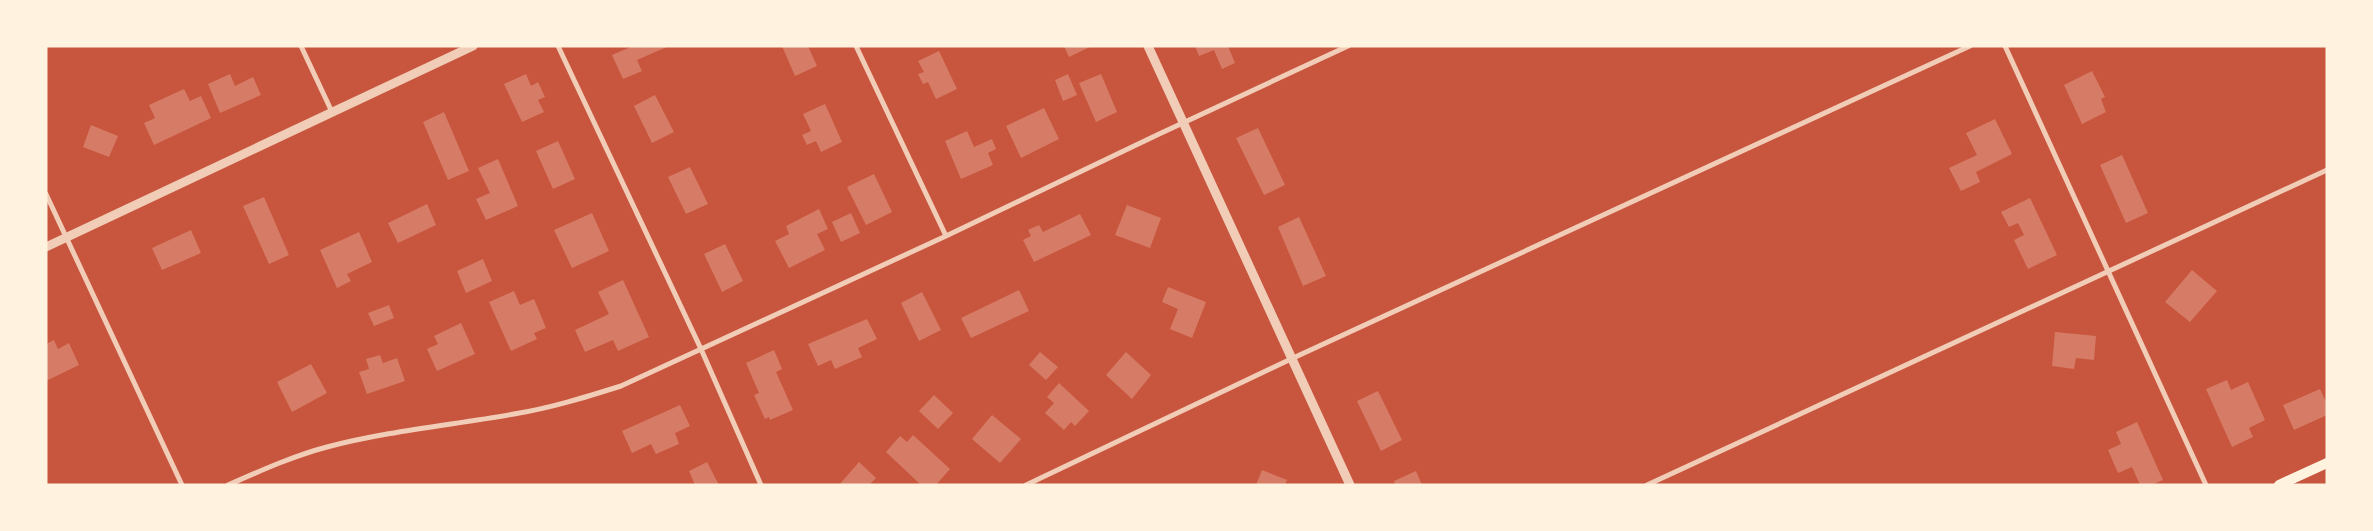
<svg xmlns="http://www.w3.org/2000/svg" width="2373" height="531" viewBox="0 0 2373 531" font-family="Lato,sans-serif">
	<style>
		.building { fill: #d67c66 }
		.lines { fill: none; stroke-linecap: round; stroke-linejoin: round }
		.minor { stroke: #f1ccb7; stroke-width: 5 }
		.tertiary { stroke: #f1ccb7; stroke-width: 9 }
		.secondary { stroke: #fff3e0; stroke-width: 10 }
	</style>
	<rect width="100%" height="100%" fill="#c8553d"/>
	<path class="building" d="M633,46H669L637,60L642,71L623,79L612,55Z
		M782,46H808L817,66L795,76Z
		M1064,46H1092L1069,57Z
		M1195,46H1228L1235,63L1222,69L1214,50L1199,56Z
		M939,51L957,89L936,99L928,82L923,84L918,74L924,72L918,61Z
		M2092,71L2105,97L2101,99L2106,112L2082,124L2064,85Z
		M230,74L235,86L253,77L261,95L220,113L208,84Z
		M526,74L531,86L538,82L545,97L538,100L544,112L522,122L504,84Z
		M1068,74L1077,95L1063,101L1055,80Z
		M1101,74L1117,112L1096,122L1079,83Z
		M184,89L190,101L201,96L211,118L154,145L144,123L155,118L149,105Z
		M655,95L674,132L652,143L634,106Z
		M825,104L842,142L821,152L816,141L807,145L802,135L811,131L803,114Z
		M1044,108L1059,139L1021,158L1006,126Z
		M444,112L469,171L448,180L423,122Z
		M1995,119L2012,154L1976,172L1980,182L1961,191L1949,168L1977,155L1966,133Z
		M91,125L118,136L109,157L83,147Z
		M1258,128L1285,185L1264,195L1236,138Z
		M967,131L974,147L992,139L996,149L988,153L993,165L961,179L945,141Z
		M558,141L575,179L553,189L536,151Z
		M2122,155L2148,213L2126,223L2100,165Z
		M498,159L518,206L486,220L476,199L490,193L478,168Z
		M690,167L708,204L686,214L668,177Z
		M874,174L892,212L866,225L847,187Z
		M264,197L289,255L269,264L243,206Z
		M2030,198L2057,255L2028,269L2014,240L2024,235L2018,223L2009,227L2001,212Z
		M427,204L436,225L398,243L388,223Z
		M1127,205L1161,218L1150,248L1115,235Z
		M819,209L828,229L817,234L825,250L789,268L775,241L789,234L786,226Z
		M592,213L609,251L572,268L554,230Z
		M851,213L860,233L841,242L832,222Z
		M1080,214L1091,235L1034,262L1023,240L1031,236L1028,230L1039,225L1043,232Z
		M1299,217L1326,276L1303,286L1278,227Z
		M191,230L201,253L162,270L152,248Z
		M359,232L372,262L347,274L351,281L337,288L320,250Z
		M725,244L743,281L722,292L704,254Z
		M483,259L492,281L466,293L457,271Z
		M2192,270L2217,291L2190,322L2165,302Z
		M623,280L649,337L618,351L613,340L585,352L575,330L609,314L598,292Z
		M1168,287L1206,302L1192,338L1170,329L1178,309L1162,302Z
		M1019,290L1029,311L971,338L961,318Z
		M514,291L520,305L534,299L546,328L534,333L537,339L511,351L489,302Z
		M922,292L941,330L919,341L901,303Z
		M389,305L394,318L374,326L368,313Z
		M867,319L877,339L858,348L862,357L835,369L831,360L818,366L808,344Z
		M461,323L475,354L437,371L427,349L438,344L434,336Z
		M2055,332L2096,336L2094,360L2076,358L2074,369L2052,366Z
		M54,340L58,349L69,343L79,365L46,381V344Z
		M774,350L782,369L776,372L793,410L770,420L769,417L765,419L754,395L759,393L746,363Z
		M1040,352L1058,367L1046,380L1029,365Z
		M1126,352L1151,375L1132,399L1106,375Z
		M380,355L383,363L397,358L405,381L367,394L359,372L369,369L366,359Z
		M311,364L327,393L292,412L277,382Z
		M2227,380L2231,390L2248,382L2265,420L2249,428L2253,437L2232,447L2206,389Z
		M1059,383L1089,411L1075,426L1071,422L1064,430L1045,413L1054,403L1047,397Z
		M2320,389L2327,404V415L2294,430L2283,405Z
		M1378,391L1402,440L1381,451L1357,401Z
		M934,395L953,413L938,429L919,411Z
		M680,405L690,426L675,433L679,444L656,454L651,444L632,453L622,431Z
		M992,415L1021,439L1000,463L972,439Z
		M2137,422L2163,480L2151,485H2140L2132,467L2118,473L2108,450L2121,444L2116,432Z
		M913,435L950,469L936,485H921L886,452L900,436L907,442Z
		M707,462L719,485H695L689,471Z
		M859,462L876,478L869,485H839Z
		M1262,470L1287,480L1285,485H1256Z
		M1416,471L1422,485H1395L1394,481Z"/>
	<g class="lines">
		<path class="minor" d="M301,46L332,112
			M558,46L701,349L761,485
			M856,46L946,236
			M2005,46L2206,485
			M46,194L182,485
			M228,485C260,471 293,456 327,447C388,431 452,425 514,414C551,408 586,397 621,386L946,236L1157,135L1348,46
			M1026,485L1291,359L1970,46
			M1647,485L2327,170"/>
		<path class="tertiary" d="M1148,46L1350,485
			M46,247L473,46"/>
		<path class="secondary" d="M2279,485L2327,463"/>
	</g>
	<rect width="2373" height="531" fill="none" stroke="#fff3e0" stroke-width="95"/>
</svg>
